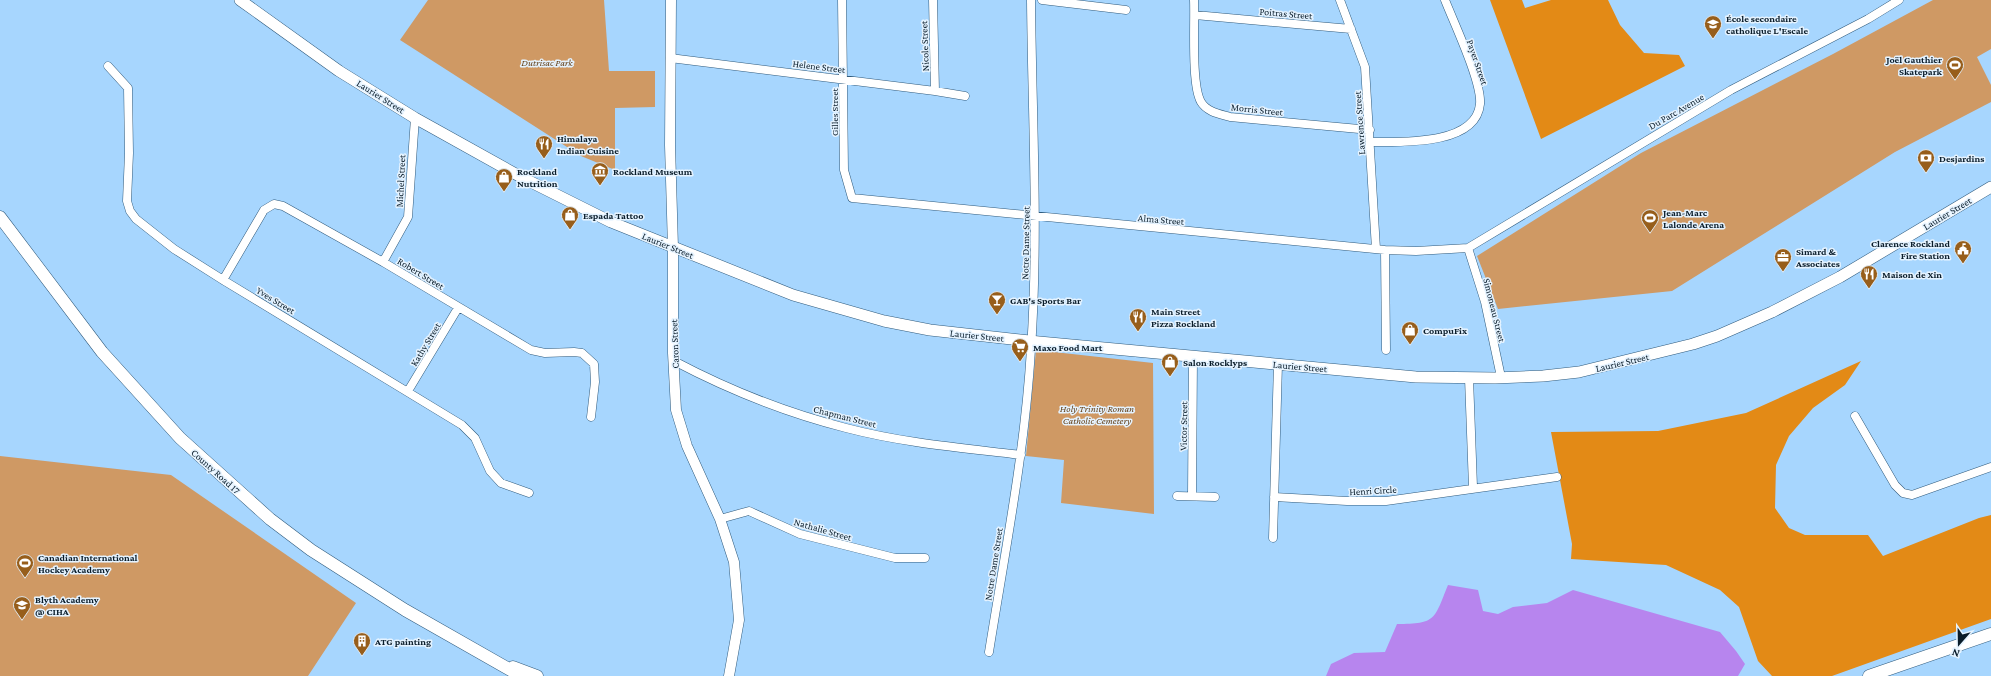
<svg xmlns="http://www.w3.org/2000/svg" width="1991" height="676" viewBox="0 0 1991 676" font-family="'Crimson Pro',serif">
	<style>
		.green { fill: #cf9964 }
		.forest { fill: #e38a16 }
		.water { fill: #b785ee }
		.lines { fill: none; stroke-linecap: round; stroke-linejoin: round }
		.minor-casing { stroke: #305b7d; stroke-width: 9 }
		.tertiary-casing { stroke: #305b7d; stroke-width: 11 }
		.secondary-casing { stroke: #305b7d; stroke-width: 12 }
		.primary-casing { stroke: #305b7d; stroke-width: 13 }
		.minor { stroke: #fff; stroke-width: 8 }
		.tertiary { stroke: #fff; stroke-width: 10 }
		.secondary { stroke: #fff; stroke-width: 11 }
		.primary { stroke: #fff; stroke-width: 12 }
		.labels { text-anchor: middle; stroke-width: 3; stroke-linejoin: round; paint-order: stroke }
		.street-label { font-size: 10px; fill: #091c2a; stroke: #e5f3ff }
		.poi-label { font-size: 10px; font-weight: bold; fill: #091c2a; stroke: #e5f3ff; text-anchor: start }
		.park-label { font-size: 10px; font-style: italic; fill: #644018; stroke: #e5f3ff }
	</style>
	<rect width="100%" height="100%" fill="#a7d6fe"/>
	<path class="green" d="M428,0H604L609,71H655V107L615,108V170L581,156L400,40Z
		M1933,0H1991V49L1977,57L1991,85V102L1895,152L1672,291L1498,309L1477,256L1641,153L1833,54Z
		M1036,350L1153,363L1154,514L1061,503L1064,460L1026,456Z
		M0,456L171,475L356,603L308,676H0Z"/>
	<path class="forest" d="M1490,0H1522L1525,8L1551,0H1608L1620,25L1644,53L1679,55L1685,66L1541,139Z
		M1861,361L1845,385L1813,408L1789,436L1776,465L1775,508L1789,528L1805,535H1868L1883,556L1979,518L1991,515V619L1832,676H1772L1758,661L1739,607L1720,590L1666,565L1571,559L1572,544L1551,432L1658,431L1746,413Z"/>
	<path class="water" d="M1448,585L1478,590L1483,611L1498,614L1513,607L1547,603L1573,590L1720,632L1736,651L1745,664L1738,676H1326L1331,664L1354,653L1385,652L1397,624C1437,624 1434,619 1448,585Z"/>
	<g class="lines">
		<g class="minor-casing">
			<path id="minor" d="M842,0L844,170L852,198L1385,250L1416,251L1468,248L1731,90L1868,19L1899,0
				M933,0L935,91
				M1042,0L1126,10
				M1194,0C1195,22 1191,85 1201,102C1207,112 1220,114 1230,117L1370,130
				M1340,0L1365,67L1376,249
				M1195,15L1351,29
				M670,58L935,91L965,96
				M108,66L128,88L129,153L127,201L130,211L136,219L174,249L223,280L462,425L475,438L490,471L501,483L529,493
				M1370,142C1400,142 1476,146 1480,104C1482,82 1454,23 1445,0
				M1468,248L1485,302L1501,377
				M1385,250L1386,350
				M383,262L408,217L415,118
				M223,280L264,210L274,204L283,206L383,262L531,350L545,353L574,352L582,353L594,364L595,382L591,417
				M674,361C729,390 787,413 846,428C903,443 963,448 1021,455
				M1469,378L1473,487
				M408,391L458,308
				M1855,416L1895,485L1903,493L1912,495L1991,467
				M1177,496L1215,497
				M1192,496L1193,356
				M1274,497L1347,501H1386L1557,477
				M720,519L749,511L800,534L895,558H925
				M1273,538L1278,364
				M989,652C1005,552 1025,451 1031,349C1039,233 1032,116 1031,0"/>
		</g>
		<g class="tertiary-casing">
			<path id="tertiary" d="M671,0L670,145L673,248V353L676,410L687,446L720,519L734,562L739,620L729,676"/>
		</g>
		<g class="secondary-casing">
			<path id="secondary" d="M240,0L339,71L415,118L521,177L611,222L793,295L884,321L930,330L1039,342L1416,377L1495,378L1543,376L1579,372L1693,344L1717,336L1772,312L1840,277L1991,187"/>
		</g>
		<g class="primary-casing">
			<path id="primary" d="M0,217L102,352L180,438L270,519L311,550L405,610L521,676
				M513,667L537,676
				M1869,676L1991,634"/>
		</g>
		<use href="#minor" class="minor"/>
		<use href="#tertiary" class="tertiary"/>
		<use href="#secondary" class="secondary"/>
		<use href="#primary" class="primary"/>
	</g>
	<defs>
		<g id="school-pin" transform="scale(0.9)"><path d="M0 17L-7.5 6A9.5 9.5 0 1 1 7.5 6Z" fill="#975e1b" stroke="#e5f3ff"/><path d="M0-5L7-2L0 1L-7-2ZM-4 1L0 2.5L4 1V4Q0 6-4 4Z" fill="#fff"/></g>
		<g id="stadium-pin" transform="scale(0.9)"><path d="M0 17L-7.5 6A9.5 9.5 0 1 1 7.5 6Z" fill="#975e1b" stroke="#e5f3ff"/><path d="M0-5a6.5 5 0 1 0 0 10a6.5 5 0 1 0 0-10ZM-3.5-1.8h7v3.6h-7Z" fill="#fff"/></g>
		<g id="restaurant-pin" transform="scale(0.9)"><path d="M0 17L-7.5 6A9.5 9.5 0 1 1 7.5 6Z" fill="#975e1b" stroke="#e5f3ff"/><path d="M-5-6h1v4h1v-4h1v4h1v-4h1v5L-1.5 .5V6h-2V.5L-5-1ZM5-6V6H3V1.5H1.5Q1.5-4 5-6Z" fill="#fff"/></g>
		<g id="bank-pin" transform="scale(0.9)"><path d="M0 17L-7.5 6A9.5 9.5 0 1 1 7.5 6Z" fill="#975e1b" stroke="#e5f3ff"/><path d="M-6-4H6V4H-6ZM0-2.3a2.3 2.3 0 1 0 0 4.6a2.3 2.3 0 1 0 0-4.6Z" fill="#fff"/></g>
		<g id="museum-pin" transform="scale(0.9)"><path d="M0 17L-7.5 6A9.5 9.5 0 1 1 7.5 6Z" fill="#975e1b" stroke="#e5f3ff"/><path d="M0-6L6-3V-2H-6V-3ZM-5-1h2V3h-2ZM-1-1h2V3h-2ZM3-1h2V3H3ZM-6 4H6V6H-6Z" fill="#fff"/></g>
		<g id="shop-pin" transform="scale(0.9)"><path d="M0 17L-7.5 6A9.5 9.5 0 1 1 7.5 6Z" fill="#975e1b" stroke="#e5f3ff"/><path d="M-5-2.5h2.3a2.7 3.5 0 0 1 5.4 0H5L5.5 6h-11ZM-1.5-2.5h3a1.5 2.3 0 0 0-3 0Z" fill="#fff"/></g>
		<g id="civic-pin" transform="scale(0.9)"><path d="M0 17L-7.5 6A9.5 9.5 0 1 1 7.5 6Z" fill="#975e1b" stroke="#e5f3ff"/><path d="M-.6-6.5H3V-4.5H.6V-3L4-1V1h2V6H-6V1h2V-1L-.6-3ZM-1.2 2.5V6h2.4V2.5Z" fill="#fff"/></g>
		<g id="office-pin" transform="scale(0.9)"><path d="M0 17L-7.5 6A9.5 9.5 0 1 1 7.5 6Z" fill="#975e1b" stroke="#e5f3ff"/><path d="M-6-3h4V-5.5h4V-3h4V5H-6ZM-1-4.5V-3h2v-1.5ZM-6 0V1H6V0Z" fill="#fff"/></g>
		<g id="bar-pin" transform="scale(0.9)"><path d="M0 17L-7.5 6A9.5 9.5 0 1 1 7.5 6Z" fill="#975e1b" stroke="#e5f3ff"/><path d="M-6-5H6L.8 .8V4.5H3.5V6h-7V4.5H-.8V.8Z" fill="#fff"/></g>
		<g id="supermarket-pin" transform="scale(0.9)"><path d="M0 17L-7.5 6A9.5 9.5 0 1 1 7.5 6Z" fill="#975e1b" stroke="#e5f3ff"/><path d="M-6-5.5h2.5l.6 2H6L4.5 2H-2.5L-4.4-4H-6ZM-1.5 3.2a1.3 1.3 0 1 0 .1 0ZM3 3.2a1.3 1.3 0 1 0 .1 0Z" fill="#fff"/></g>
		<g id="building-pin" transform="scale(0.9)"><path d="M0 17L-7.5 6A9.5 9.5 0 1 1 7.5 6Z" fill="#975e1b" stroke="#e5f3ff"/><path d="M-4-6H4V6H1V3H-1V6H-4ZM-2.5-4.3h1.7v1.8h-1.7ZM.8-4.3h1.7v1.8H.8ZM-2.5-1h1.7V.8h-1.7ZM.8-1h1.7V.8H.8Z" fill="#fff"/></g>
	</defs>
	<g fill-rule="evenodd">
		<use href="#school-pin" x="1713" y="24"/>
		<use href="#stadium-pin" x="1955" y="65"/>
		<use href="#restaurant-pin" x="544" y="144"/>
		<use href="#bank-pin" x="1926" y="158"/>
		<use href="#museum-pin" x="600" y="171"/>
		<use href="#shop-pin" x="504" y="177"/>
		<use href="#shop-pin" x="570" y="215"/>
		<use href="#stadium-pin" x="1650" y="218"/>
		<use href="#civic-pin" x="1963" y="249"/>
		<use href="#office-pin" x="1783" y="257"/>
		<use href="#restaurant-pin" x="1869" y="274"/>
		<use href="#bar-pin" x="997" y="300"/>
		<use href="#restaurant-pin" x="1138" y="317"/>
		<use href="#shop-pin" x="1410" y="330"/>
		<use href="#supermarket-pin" x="1020" y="347"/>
		<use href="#shop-pin" x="1170" y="362"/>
		<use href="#stadium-pin" x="25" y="563"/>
		<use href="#school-pin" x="22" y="605"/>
		<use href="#building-pin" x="362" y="641"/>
	</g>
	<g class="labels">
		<g class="street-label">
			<text transform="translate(1286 13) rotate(5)" y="4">Poitras Street</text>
			<text transform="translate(924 46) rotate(-92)" y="4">Nicole Street</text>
			<text transform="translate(1478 62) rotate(71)" y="4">Payer Street</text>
			<text transform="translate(819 66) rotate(7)" y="4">Helene Street</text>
			<text transform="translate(381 96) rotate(32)" y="4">Laurier Street</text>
			<text transform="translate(1257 109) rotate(6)" y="4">Morris Street</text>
			<text transform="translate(1676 111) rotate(-30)" y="4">Du Parc Avenue</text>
			<text transform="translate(834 112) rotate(-90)" y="4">Gilles Street</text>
			<text transform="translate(1359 123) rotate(-94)" y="4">Lawrence Street</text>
			<text transform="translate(400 181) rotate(-87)" y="4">Michel Street</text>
			<text transform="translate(1947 213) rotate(-31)" y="4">Laurier Street</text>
			<text transform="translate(1161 219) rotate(5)" y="4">Alma Street</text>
			<text transform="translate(1025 243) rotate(-89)" y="4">Notre Dame Street</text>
			<text transform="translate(668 245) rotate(22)" y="4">Laurier Street</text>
			<text transform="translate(421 273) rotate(31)" y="4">Robert Street</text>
			<text transform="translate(276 300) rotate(31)" y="4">Yves Street</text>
			<text transform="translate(1495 310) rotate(76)" y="4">Simoneau Street</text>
			<text transform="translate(977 335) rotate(6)" y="4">Laurier Street</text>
			<text transform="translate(425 344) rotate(-59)" y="4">Kathy Street</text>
			<text transform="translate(674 344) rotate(-92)" y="4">Caron Street</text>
			<text transform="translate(1622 362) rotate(-13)" y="4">Laurier Street</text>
			<text transform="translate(1300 366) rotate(5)" y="4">Laurier Street</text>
			<text transform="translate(845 416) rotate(14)" y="4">Chapman Street</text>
			<text transform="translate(1183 426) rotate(-89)" y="4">Victor Street</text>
			<text transform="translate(216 471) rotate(42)" y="4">County Road 17</text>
			<text transform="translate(1373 490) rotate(-3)" y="4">Henri Circle</text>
			<text transform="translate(823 529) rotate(16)" y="4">Nathalie Street</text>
			<text transform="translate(993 564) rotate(-81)" y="4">Notre Dame Street</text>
		</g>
		<g class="poi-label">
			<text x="1726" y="22">École secondaire<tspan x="1726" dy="12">catholique L'Escale</tspan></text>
			<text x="1942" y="63" text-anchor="end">Joël Gauthier<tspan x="1942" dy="12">Skatepark</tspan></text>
			<text x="557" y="142">Himalaya<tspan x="557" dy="12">Indian Cuisine</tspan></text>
			<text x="1939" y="162">Desjardins</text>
			<text x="517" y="175">Rockland<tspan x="517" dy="12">Nutrition</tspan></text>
			<text x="613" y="175">Rockland Museum</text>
			<text x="1663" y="216">Jean-Marc<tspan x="1663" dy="12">Lalonde Arena</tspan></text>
			<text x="583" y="219">Espada Tattoo</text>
			<text x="1950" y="247" text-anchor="end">Clarence Rockland<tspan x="1950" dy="12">Fire Station</tspan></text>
			<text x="1796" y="255">Simard &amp;<tspan x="1796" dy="12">Associates</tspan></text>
			<text x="1882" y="278">Maison de Xin</text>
			<text x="1010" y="304">GAB's Sports Bar</text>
			<text x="1151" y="315">Main Street<tspan x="1151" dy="12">Pizza Rockland</tspan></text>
			<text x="1423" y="334">CompuFix</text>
			<text x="1033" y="351">Maxo Food Mart</text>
			<text x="1183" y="366">Salon Rocklyps</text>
			<text x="38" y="561">Canadian International<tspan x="38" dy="12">Hockey Academy</tspan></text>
			<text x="35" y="603">Blyth Academy<tspan x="35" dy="12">@ CIHA</tspan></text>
			<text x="375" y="645">ATG painting</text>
		</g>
		<g class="park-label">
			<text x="547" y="66">Dutrisac Park</text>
			<text x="1097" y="412">Holy Trinity Roman<tspan x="1097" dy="12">Catholic Cemetery</tspan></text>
		</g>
	</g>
	<g transform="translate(1959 644) rotate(200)" stroke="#e5f3ff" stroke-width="3" paint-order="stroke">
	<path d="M0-3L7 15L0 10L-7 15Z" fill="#091c2a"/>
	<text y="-6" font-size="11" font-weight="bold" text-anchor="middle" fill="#091c2a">N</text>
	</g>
</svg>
